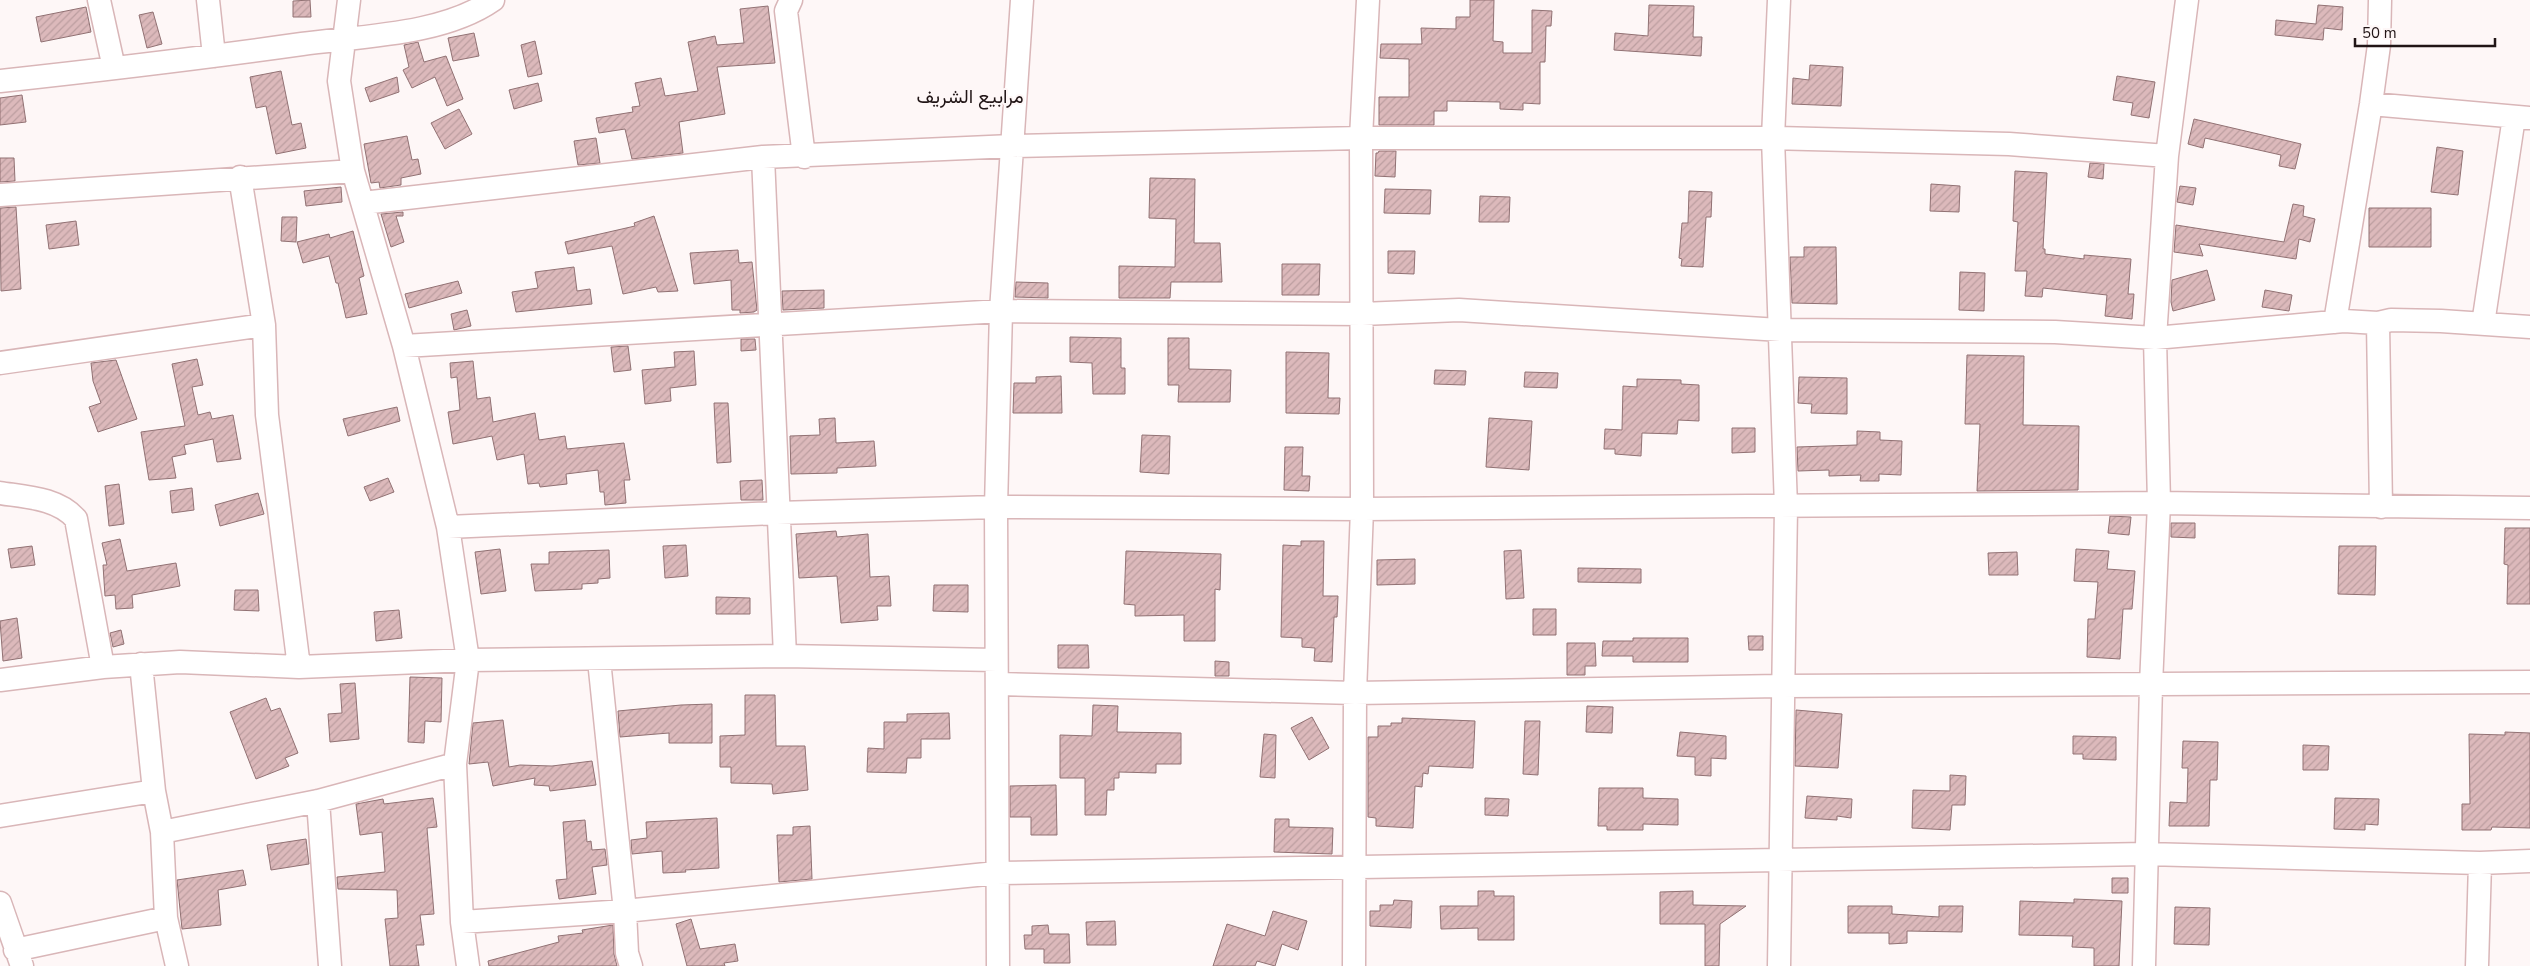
<svg xmlns="http://www.w3.org/2000/svg" width="2530" height="966" viewBox="0 0 2530 966" font-family="'Nunito Sans',Vazirmatn,sans-serif">
	<style>
		.building { fill: url(#building-hatch); stroke: #917173 }
		.lines { fill: none; stroke-linecap: round; stroke-linejoin: round }
		.minor-casing { stroke: #d9b6b8; stroke-width: 25 }
		.minor { stroke: #fff; stroke-width: 22 }
		.labels { text-anchor: middle; stroke-width: 4; stroke-linejoin: round; paint-order: stroke }
		.neighbourhood-label { font-size: 19px; fill: #211516; stroke: #fef7f7 }
	</style>
	<defs>
		<pattern id="building-hatch" width="6" height="6" patternUnits="userSpaceOnUse" patternTransform="scale(1.25)"><rect width="6" height="6" fill="#dcb9bb"/><path d="M-1 1l2-2M0 6l6-6M5 7l2-2" fill="none" stroke="#bc9ea0"/></pattern>
	</defs>
	<rect width="100%" height="100%" fill="#fef7f7"/>
	<path class="building" d="M310,0L311,17H293V1Z
		M1470,0H1494L1493,41L1503,42V53H1532V10L1552,11L1551,26H1546L1545,62H1540V104L1523,103V110L1500,109V102L1447,101V111H1434V125H1379V97H1409V59L1380,58L1381,44H1422L1421,28L1456,29V17H1470Z
		M1649,5L1694,6L1693,37H1702L1701,56L1614,50L1615,33L1648,36Z
		M2318,5L2343,7L2342,30L2324,28L2323,40L2275,35L2276,20L2316,24Z
		M768,6L775,63L717,67L725,114L679,122L683,153L632,159L625,129L599,133L596,118L633,112L632,107L640,106L635,83L661,78L665,96L698,91L688,42L715,36L717,45L744,43L740,9Z
		M86,7L91,32L41,42L36,17Z
		M153,12L162,44L147,48L139,15Z
		M474,33L479,56L453,61L448,38Z
		M535,41L542,74L528,77L521,45Z
		M418,42L424,62L446,56L463,99L447,106L435,77L412,88L403,70L409,67L404,45Z
		M1810,65L1843,67L1841,106L1792,104L1793,78L1809,80Z
		M281,71L292,125L301,123L306,148L276,154L266,106L256,108L250,77Z
		M2117,76L2155,82L2149,118L2131,115L2133,103L2113,100Z
		M397,77L399,92L370,102L365,88Z
		M538,83L542,101L514,109L509,90Z
		M22,95L26,122L0,125V98Z
		M459,109L472,134L445,149L431,123Z
		M2194,119L2301,144L2295,169L2279,166L2281,155L2205,138L2203,148L2188,144Z
		M407,136L412,160L418,159L421,174L401,178V185L380,188L379,182L371,183L364,144Z
		M596,138L600,163L578,165L574,141Z
		M2437,147L2463,151L2458,195L2431,192Z
		M1379,151H1396L1395,177L1375,176L1376,153H1378Z
		M0,158H14L15,181L0,182Z
		M2090,163L2104,164L2103,179L2088,177Z
		M2015,171L2047,173L2043,249H2045V254L2084,259V255L2131,259L2128,294H2134L2132,319L2105,316L2107,295L2043,288L2042,297L2025,296L2027,271H2015L2018,222L2013,221Z
		M1150,178L1195,179L1194,243H1220L1222,282H1171L1170,298H1119V266L1175,267L1176,219L1149,218Z
		M1931,184L1960,186L1959,212L1930,211Z
		M2180,186L2196,188L2193,205L2177,202Z
		M341,187L342,202L306,206L304,191Z
		M1385,189L1431,190L1430,214L1384,213Z
		M1689,191L1712,192L1711,217H1706L1703,267L1681,266L1682,259L1679,258L1682,223H1688Z
		M1480,196L1510,197L1509,222H1479Z
		M2293,204L2304,206L2303,216L2315,219L2310,242L2299,239L2296,259L2199,244L2203,256L2174,252L2176,225L2284,242Z
		M16,207L21,289L1,291L0,208Z
		M2369,208H2431V247H2369Z
		M403,212V216H396L404,242L391,247L381,214Z
		M654,216L678,291L658,292L656,287L623,294L612,246L568,254L565,242L635,226L634,223Z
		M282,217H297L296,242L281,241Z
		M76,221L79,245L49,249L46,225Z
		M353,231L364,276L359,278L367,314L346,318L338,283H336L329,256L303,263L297,242L329,234L330,238Z
		M1804,247H1836L1837,304L1792,303L1790,257H1804Z
		M738,250L739,263L752,262L757,310L754,312L740,313V310H732L731,280L694,284L690,253Z
		M1388,251H1415L1414,274L1388,273Z
		M1282,264H1320L1319,295H1282Z
		M574,267L577,291L590,289L592,304L516,312L512,292L538,288L535,272Z
		M2207,270L2215,300L2173,311L2171,302L2172,280Z
		M1960,272L1985,273L1984,311L1959,310Z
		M458,281L462,293L409,308L405,294Z
		M1016,282L1048,283V298L1015,297Z
		M824,290V308L783,310L782,291Z
		M2265,290L2292,295L2289,311L2262,307Z
		M467,310L471,326L454,330L451,314Z
		M1070,337L1121,338V368H1125V394H1093L1092,363L1070,362Z
		M1168,338H1189V369L1231,370L1230,402H1178L1179,385H1168Z
		M741,339H755L756,350L741,351Z
		M628,346L631,370L614,372L611,347Z
		M694,351L696,385L670,388L671,401L645,404L642,370L675,367L674,352Z
		M1286,352L1329,353L1328,398H1340L1339,414L1286,413Z
		M1967,355L2024,356L2023,425L2079,426L2078,490L1977,491L1980,424H1965Z
		M197,359L203,385L192,387L198,415L210,412L212,419L233,415L241,459L217,462L213,439L184,445L186,454L172,457L176,478L149,480L141,432L185,426L172,364Z
		M116,360L137,419L98,432L89,407L101,403L93,381L91,363Z
		M473,361L477,399L490,397L493,422L535,413L539,440L565,436L567,449L624,443L630,480H624L626,503L605,505L604,492H600L598,470L566,474L567,484L540,487L539,483L528,484L524,454L497,460L492,436L453,444L448,412L460,410L457,377L451,378L450,363Z
		M1435,370L1466,371L1465,385L1434,384Z
		M1525,372L1558,373L1557,388L1524,387Z
		M1061,376L1062,413H1013L1014,383H1036V377Z
		M1799,377L1847,378V414L1811,413L1812,404L1798,403Z
		M1637,379L1681,380V384L1699,385V421L1678,420L1677,434L1642,433L1641,456L1615,454V449H1604L1605,429L1622,430L1623,386L1637,387Z
		M714,403H728L731,462L717,463Z
		M397,407L400,421L348,436L343,419Z
		M835,418L836,443L874,441L876,466L837,468V473L791,474L790,436L820,435L819,419Z
		M1489,418L1532,421L1529,470L1486,467Z
		M1732,428H1755V452L1732,453Z
		M1857,431L1880,432V440L1902,441L1901,475L1879,474V481H1860L1861,475L1829,476V470L1798,471L1797,447L1857,445Z
		M1142,435L1170,436L1169,474L1140,472Z
		M1285,447H1303L1302,476H1310L1309,491L1284,490Z
		M388,478L394,492L370,501L364,487Z
		M762,480L763,500H741L740,481Z
		M119,484L124,524L109,526L105,486Z
		M192,488L194,510L172,513L170,491Z
		M258,493L264,514L220,526L215,505Z
		M2110,516L2131,517L2129,535L2108,533Z
		M2171,523H2195V538L2171,537Z
		M2505,528H2530V604H2507L2508,565L2504,564Z
		M836,531L837,537L868,534L870,577L889,576L891,606H877L878,620L841,623L837,576L799,578L796,534Z
		M120,539L127,571L176,563L180,586L132,595L133,608L116,609L115,595L105,596L103,565H107L102,543Z
		M1301,541H1324L1323,596H1338L1337,617H1334L1332,662L1314,661L1315,648L1302,647V638L1281,637L1283,545L1301,546Z
		M686,545L688,576L665,578L663,546Z
		M32,546L35,565L11,568L8,549Z
		M2339,546H2376L2375,595L2338,594Z
		M500,549L506,591L481,594L475,552Z
		M2076,549L2109,551L2107,569L2135,571L2132,609H2123L2120,659L2087,657L2088,619H2095L2098,582L2074,581Z
		M609,550L610,578L598,579V583L582,584V589L535,591L531,564H549V552Z
		M1521,550L1524,598L1506,599L1504,551Z
		M1126,551L1221,554L1220,590L1215,589V641H1184V615L1135,616V605L1124,604Z
		M2017,552L2018,575H1989L1988,553Z
		M1415,559V584L1377,585V560Z
		M1578,568L1641,569V583L1578,582Z
		M934,585H968V612L933,611Z
		M235,590H258L259,611L234,610Z
		M716,597L750,598V614H716Z
		M1533,609H1556V635H1533Z
		M399,610L402,638L376,641L374,612Z
		M17,618L22,658L3,661L0,621Z
		M121,630L124,644L113,647L110,633Z
		M1748,636H1763V650H1749Z
		M1633,638H1688V662H1633V656H1602L1603,641H1633Z
		M1567,643H1595L1596,666H1585V675H1567Z
		M1058,645H1088L1089,668H1058Z
		M1215,661L1229,662V676H1215Z
		M410,677L442,678L441,722L425,721L424,743L408,742Z
		M355,683L359,739L330,742L328,714L342,713L340,684Z
		M745,695H775L776,746H805L808,790L773,794L772,784L731,783V767H720V736L745,735Z
		M266,698L271,711L280,708L298,753L285,758L289,766L256,779L230,712Z
		M712,704V743H669V733L620,737L618,711L681,705Z
		M1093,705L1118,706L1117,732L1181,733V764H1156V773L1119,772V778H1114V790H1107L1106,815H1085V778H1060V735L1092,736Z
		M1587,706L1613,707L1612,733L1586,732Z
		M1796,710L1842,714L1838,768L1795,766Z
		M949,713L950,739H921V758H907L906,773L867,772L868,748L884,749V722H907V714Z
		M1312,717L1329,748L1309,760L1291,728Z
		M1402,718L1475,721L1473,768L1429,766L1428,774L1423,773L1422,787L1415,786L1413,828L1376,826V818L1368,817V737H1378V726H1391V723H1402Z
		M503,720L509,767L520,765L552,766L592,761L596,785L550,791L549,786L534,785L535,778L493,786L488,762L469,764L473,723Z
		M1525,721H1540L1538,775L1523,774Z
		M1680,732L1726,736V759L1711,758V776L1695,775V757L1677,756Z
		M2505,732L2530,733V828L2492,827L2491,830H2462V804H2470L2469,734L2505,735Z
		M1264,734L1276,735L1275,778L1260,777Z
		M2073,736L2116,737V760L2083,759V754H2073Z
		M2183,741L2218,742L2217,780H2210L2209,826H2169L2170,802L2187,803L2188,768H2182Z
		M2303,745L2329,746L2328,770H2303Z
		M1950,775L1966,776L1965,805H1952L1950,830L1912,828L1913,790L1950,791Z
		M1056,785L1057,835H1031V817H1010V786Z
		M1599,788H1643V798L1678,799V825L1643,824V830H1607V826H1598Z
		M1807,796L1852,799L1851,818L1837,816V820L1805,818Z
		M433,798L437,827L427,828L434,914L420,915L424,945H416L419,966H390L385,919L398,918L397,890L338,889L337,877L385,872L382,832L360,835L356,804L383,799L384,804Z
		M1485,798L1509,799L1508,816L1485,815Z
		M2335,798L2379,799L2378,825L2365,824V830L2334,829Z
		M717,818L719,868L685,870L686,872L663,873L662,851L632,854L631,840L647,838L646,822Z
		M1275,819H1289V827L1333,828L1332,854L1274,852Z
		M585,820L587,842L591,841L592,850L605,849L607,865L592,867L596,894L559,899L556,880L567,879L563,822Z
		M810,826L812,879L779,882L777,835H793V827Z
		M306,839L309,864L271,870L267,845Z
		M243,870L246,885L218,890L221,925L182,929L177,880Z
		M2112,878H2128V893H2112Z
		M1478,891H1494V896H1514V940H1478V928L1441,929L1440,906H1478Z
		M1693,891V905L1746,906L1720,924L1719,966H1705V924H1660V892Z
		M2074,899L2122,901L2119,966H2094V948L2072,947L2073,936L2019,935L2020,901L2074,903Z
		M1394,900L1412,901L1411,928L1370,926V911H1380V905H1393Z
		M1848,906H1892V914L1939,917V906H1963L1962,932L1907,931V943L1889,944V933H1848Z
		M2175,907L2210,908L2209,945L2174,944Z
		M1273,911L1307,921L1298,950L1282,944L1275,966L1257,961L1255,966H1213L1227,924L1265,936Z
		M691,919L700,949L735,944L738,961L724,963L725,966H687L676,924Z
		M1115,921L1116,945H1087L1086,922Z
		M613,925L614,954L617,966H489L488,961L559,942L558,936L583,933L582,930Z
		M1048,925L1049,934H1069L1070,963H1044V949H1025L1024,935H1032V926Z"/>
	<g class="lines">
		<g class="minor-casing">
			<path id="minor" d="M99,0L114,68
				M208,0L214,56
				M349,0L339,81L353,171L404,346L448,527L468,660L455,764L462,922L468,966
				M791,0L786,11L804,157
				M0,81C101,70 202,58 302,44C362,36 443,35 493,0
				M2371,104L2530,118
				M763,157L785,656
				M240,177L264,325L267,415L299,667
				M0,195L353,171
				M363,203L763,157L1012,146L1361,138H1773L2009,144L2167,156
				M2335,322L2371,104L2379,45L2380,0
				M2378,323L2381,507
				M2483,324L2514,117
				M404,346L1001,311L1362,314L1459,310L1781,330L2055,332L2155,338L2344,321L2378,323L2391,320L2441,321L2530,327
				M0,363L264,325
				M0,493C26,497 58,498 76,519L103,667
				M448,527L777,513L996,507L1362,509L2159,503L2530,508
				M599,660L625,911L627,953L631,966
				M141,664L154,791L162,832L318,801L455,764
				M0,680L103,667L180,662L299,667L468,660L785,656L996,660
				M998,684L1355,693L1783,686L2530,682
				M318,801L330,966
				M0,816L154,791
				M162,832L166,918L177,966
				M0,903L22,966
				M462,922L625,911L996,873L2146,854L2480,863L2530,861
				M15,950L166,918
				M998,966L996,507L1001,311L1022,0
				M1354,966L1355,693L1362,509L1361,138L1368,0
				M1779,966L1786,507L1773,138L1779,0
				M2144,966L2151,685L2159,503L2155,338L2167,156L2187,0
				M2477,966L2480,863"/>
		</g>
		<use href="#minor" class="minor"/>
	</g>
	<g class="labels">
		<g class="neighbourhood-label">
			<text x="970" y="103">مرابيع الشريف</text>
		</g>
	</g>
	<path d="M2355 38v8h140v-8" fill="none" stroke="#211516" stroke-width="2.5"/>
	<text x="2362" y="38" font-size="15" fill="#211516" stroke="#fef7f7" stroke-width="4" paint-order="stroke">50 m</text>
</svg>
